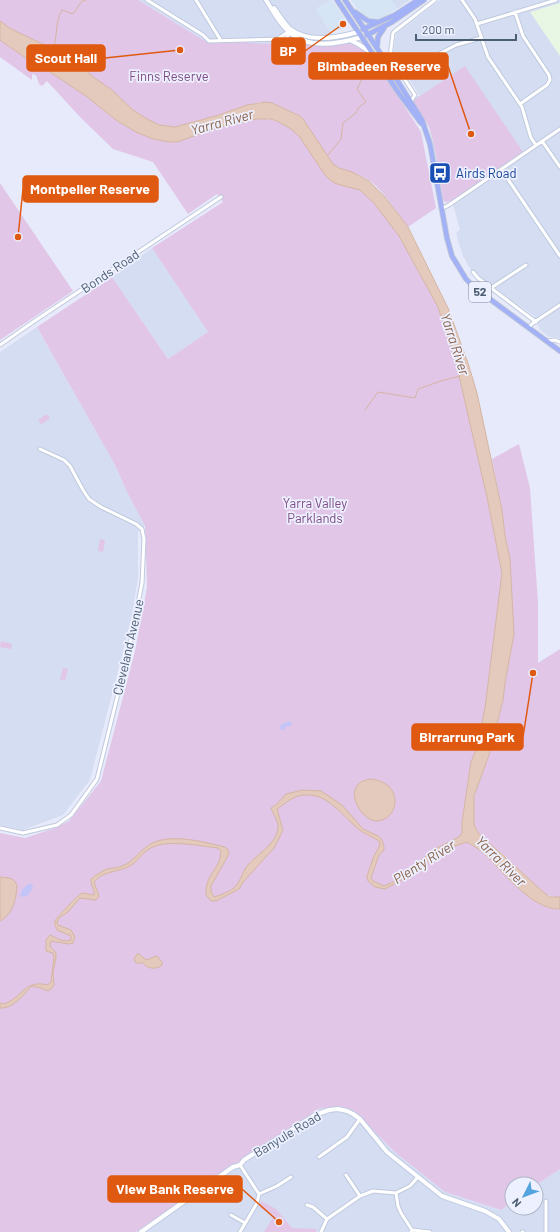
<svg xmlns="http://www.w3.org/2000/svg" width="560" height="1232" viewBox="0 0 560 1232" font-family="Barlow,sans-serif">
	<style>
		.residential { fill: #d5ddf2 }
		.commercial { fill: #d5e5f6 }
		.education { fill: #e7f7e3 }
		.green { fill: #e1c6e8 }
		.sand { fill: #c3c4f8 }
		.water { fill: #e4cabc; stroke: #d5b5a3 }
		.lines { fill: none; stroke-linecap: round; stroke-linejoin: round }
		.stream { stroke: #d5b5a3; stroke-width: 1 }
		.street-casing { stroke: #bfc9dd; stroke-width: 5 }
		.secondary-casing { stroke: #becae1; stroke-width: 6 }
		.primary-casing { stroke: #c6cbd2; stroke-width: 6 }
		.street { stroke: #fff; stroke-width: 3 }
		.secondary { stroke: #fff; stroke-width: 4 }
		.primary { stroke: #a3b1f6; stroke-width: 4.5 }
		.labels { text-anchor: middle; stroke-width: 3.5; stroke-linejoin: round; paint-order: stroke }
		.shield { fill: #edf0fe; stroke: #7c8a9d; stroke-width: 1 }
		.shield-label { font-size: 12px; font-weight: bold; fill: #4c5e73 }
		.park-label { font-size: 13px; fill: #7e4b84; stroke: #edf0fe }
		.transit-label { font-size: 13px; fill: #164399; stroke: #edf0fe; text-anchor: start }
		.street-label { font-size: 13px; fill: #4c5e73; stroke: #edf0fe }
		.water-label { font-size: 14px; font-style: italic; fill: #8c634b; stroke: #edf0fe }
		.leader { fill: none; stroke: #e05911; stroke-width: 1.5 }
		.callout-dot { fill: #e05911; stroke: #edf0fe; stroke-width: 1.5 }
		.callout { fill: #e05911; stroke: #e05911; stroke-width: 1.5 }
		.callout-label { font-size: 14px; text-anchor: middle; font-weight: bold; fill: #fff }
	</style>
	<rect width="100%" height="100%" fill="#e7eafb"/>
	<path class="residential" d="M138,0H330L316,9L330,31L337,44H311L291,37L274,41V44L211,43L200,38Z
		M391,0H410L397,9Z
		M440,0H560V339L557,337H549L540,330L534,316L472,272L463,256L460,247L456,233L460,230L454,208L451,201L446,203L443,199L429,127L413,101L418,96H420L393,56L396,34Z
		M152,248L208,332L168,359L112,277Z
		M37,327L115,465L128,494L145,526L138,532V578L131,620L90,780L63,815L23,830L0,825V352Z
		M320,1108L353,1109L396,1153L445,1192L500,1210L512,1202V1208H536V1185L560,1169V1232H136Z"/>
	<path class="commercial" d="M330,0H332L347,22L346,26L343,29L330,31L316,9Z
		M351,0H391L397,9L382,18L370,19L361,14Z"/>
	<path class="education" d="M560,3V56L530,12Z"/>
	<path class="green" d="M0,0H138L200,38L211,43L247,41L248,43L274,44V41L291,37L305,43L317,45L350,42L361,48L368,53L385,76L421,132L436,208L408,227C396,212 385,192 370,181C359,173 344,172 333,164L300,116L272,103L260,102L247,105L219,115L175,127L154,124L133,110L112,90L96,79L68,56L11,29L0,21Z
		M0,40L33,63L47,70L86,96L116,120L136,132L161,141L256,119C275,119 285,122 299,136L337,184L351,187L360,190L367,195L388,220L399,236L438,307L456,363L487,497L502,573L485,708L477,747L471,763L462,822L479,849L526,894L549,908L560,909V1169L536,1185V1184H512V1202L501,1210L445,1192L396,1153L353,1110L320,1108L136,1232H0V833L25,838L55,828L69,821L101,781L135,651L147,587L145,526L128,494L115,465L37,327L112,277L168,359L208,332L152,248L223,202L217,194L188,214L153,162L113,149L80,117L47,81L42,86L39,84L36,75L32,74V80L0,57Z
		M465,66L523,152L451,201L445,202L443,199C439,176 437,152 430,129C426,119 414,110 414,100Z
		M0,183L73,291L0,340Z
		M47,414L50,418L41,425L38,420Z
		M519,444L530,488L538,603V663L560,649V897C547,900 529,880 521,872C516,867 511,862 506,857C496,848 482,842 477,830C465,806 482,777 489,754C496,731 502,707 505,683L510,559L505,536L502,510L492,459Z
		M100,539L105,540L103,552L98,551Z
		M1,641L12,644L11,649L0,647Z
		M63,668L68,669L65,681L60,679Z
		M261,1201L276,1209L292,1228L317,1229L316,1232H264L274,1216L260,1208Z"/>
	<path class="sand" d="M290,721L292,723L291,725L288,727L285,726V729L283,730L280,729V726L284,723Z
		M28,884H32L33,888L27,896L22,897L20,895L22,890Z"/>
	<path class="water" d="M0,21L11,29L68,56L96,79L112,90L133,110L147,119L159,125L175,127L219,115L247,105L266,102L272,103L300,116L303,119L333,164L339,168L352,172L369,181L385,197L408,227L448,308L468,363L477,393L502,510L505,536L510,559L514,634L505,683L503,700L489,755L474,796V824L477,831L483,838L505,857L542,891L550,897H560V909C530,910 501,868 480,850C476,847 471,845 467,842L437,852L420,870L385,889L375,887L368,881L367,876L374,856L379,847L380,842C374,837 367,835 361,831C341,816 327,789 298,796C291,798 283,805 277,809L283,830L274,848L244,881L239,889L216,901H211L206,895C206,888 207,881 211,875C217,865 220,863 221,851L218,848C201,846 166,839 151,848C142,852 137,863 128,867C117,872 101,872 94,882L99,896L96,900L80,898L68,912L60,917L57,922L58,925L71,930L75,937L73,943L69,944L51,941L50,946L56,953V958L53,972L54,985L51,989L48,991L41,988L32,986C23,995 13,1009 0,1008V1003L4,1004C22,998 25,979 47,985L51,982L54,957L53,953L46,951V940L50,935C57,938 64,943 71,940V936L57,930C56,927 54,924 55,921C56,918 79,894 82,893C85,893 91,895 94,895C95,889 90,885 91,879C96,875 102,871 107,869C112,868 118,868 122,866C133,862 138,853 146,847C166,831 203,842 225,847L228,850L229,854L211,886V891L214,897C221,895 231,891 236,886C240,881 242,874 245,869C254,855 276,846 278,828C279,822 273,814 271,808L277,804L286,794L303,790L321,791L342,805L363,829L378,836L382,840L384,847V850L379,855L371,878L373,881L384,886L397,880L435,849L459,837L462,833V822L471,762L477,747L485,708L502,573L487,497L456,363L438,307L399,236L374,203L360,190L337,184L331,181L325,175L299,136L291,129L277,121L270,119H256L217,128L177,142H169L153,139L136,132L116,120L86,96L47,70L33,63L0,40Z
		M371,779C405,783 399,820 377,821C360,821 339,783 371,779Z
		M0,877C7,878 15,877 17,886C16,900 13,914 0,921Z
		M138,953L146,960L157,956L162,962V965C156,970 148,969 143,963H136L134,959Z"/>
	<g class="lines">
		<path class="stream" d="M53,49C58,36 55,21 62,10L73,14L82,1L86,0
			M328,155L341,139L343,123L356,113L359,107L366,102L357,89C365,76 363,67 362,52
			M365,410L378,392L415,398L418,389L441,381L460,376"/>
		<g class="street-casing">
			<path id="street" d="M147,0L203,35L209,41L283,39L287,37L290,33
				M196,0L220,39
				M462,0L475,19L488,57L522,107L531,138L536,145
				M515,12L523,36L549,75L550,80L547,85L520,104
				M477,24L556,0
				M279,38L288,32
				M439,54L456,45L481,38
				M411,101L415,95L390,57L393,33L395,31L435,0
				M542,141L560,167
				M501,169L560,256
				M441,209L449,205L560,129
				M473,272L478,278L536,322
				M491,288L526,265
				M528,328L533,323L560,305
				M546,341L555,340L560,342
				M0,345L36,320L221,197
				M0,828L23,833L57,825L71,815L97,779L129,649L142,583L144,539L142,529L136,524L101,507L89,499L83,490L70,466L64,460L40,449
				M319,1157L347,1137L360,1119
				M240,1165L259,1194L257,1203L240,1232
				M346,1175L360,1196
				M396,1193L398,1206L401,1213L412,1230L411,1232
				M259,1194L277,1186L291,1177
				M546,1201V1232
				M307,1205L313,1207L327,1219
				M231,1215L245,1223
				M412,1230L430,1232
				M321,1232L327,1219L360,1196L373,1191L396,1193L410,1186L418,1177
				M522,1232H523"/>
		</g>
		<g class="secondary-casing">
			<path id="secondary" d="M266,0C273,11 278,22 288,31C308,50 338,44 362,37
				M274,8C279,15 283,22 289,28C307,43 337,38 358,32
				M350,40L358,44L372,53
				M141,1232L233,1167L240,1165L244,1160L315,1115L329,1110L338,1109L347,1111L353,1114L360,1119L387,1152L442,1196L485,1211L499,1219L509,1232"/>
		</g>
		<g class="primary-casing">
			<path id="primary" d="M337,0L398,92L421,123
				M345,0L377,48L422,120L430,144L447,238L452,256L466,279L475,288L560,351
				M355,12L368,21L378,22
				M363,29L395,15L418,0
				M367,35L392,22L424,0
				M377,48L378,37L384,28"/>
		</g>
		<use href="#street" class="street"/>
		<use href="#secondary" class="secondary"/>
		<use href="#primary" class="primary"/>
	</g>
	<defs>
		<g id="bus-square" transform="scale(1.15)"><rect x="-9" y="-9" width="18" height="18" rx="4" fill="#1a4fb4" stroke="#edf0fe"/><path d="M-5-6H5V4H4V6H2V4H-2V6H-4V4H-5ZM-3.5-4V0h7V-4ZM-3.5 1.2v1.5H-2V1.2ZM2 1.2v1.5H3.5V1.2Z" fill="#fff"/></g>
	</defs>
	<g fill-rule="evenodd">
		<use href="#bus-square" x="440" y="173"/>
	</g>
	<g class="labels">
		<rect class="shield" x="469" y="282" width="22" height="20" rx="3"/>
		<g class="shield-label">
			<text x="480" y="296">52</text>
		</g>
		<g class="park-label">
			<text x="169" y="81">Finns Reserve</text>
			<text x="315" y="508">Yarra Valley<tspan x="315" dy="15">Parklands</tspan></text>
		</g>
		<g class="transit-label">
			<text x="456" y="178">Airds Road</text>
		</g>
		<g class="street-label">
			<text transform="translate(110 271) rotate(-34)" y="5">Bonds Road</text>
			<text transform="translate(128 647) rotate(-77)" y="5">Cleveland Avenue</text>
			<text transform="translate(287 1134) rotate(-31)" y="5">Banyule Road</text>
		</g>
		<g class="water-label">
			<text transform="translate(222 122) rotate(-15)" y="5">Yarra River</text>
			<text transform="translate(455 344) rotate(72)" y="5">Yarra River</text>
			<text transform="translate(501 861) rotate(45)" y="5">Yarra River</text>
			<text transform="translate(424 862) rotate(-32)" y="5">Plenty River</text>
		</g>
	</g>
	<path class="leader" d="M343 24L305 51M180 50L105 58M471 134L448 66M18 237L23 189M533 673L523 737M279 1222L242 1189"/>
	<g class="callout-dot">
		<circle cx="343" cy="24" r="4"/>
		<circle cx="180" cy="50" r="4"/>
		<circle cx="471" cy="134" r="4"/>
		<circle cx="18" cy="237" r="4"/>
		<circle cx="533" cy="673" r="4"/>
		<circle cx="279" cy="1222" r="4"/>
	</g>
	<g class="callout">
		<rect x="272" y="38" width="33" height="26" rx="4"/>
		<rect x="27" y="45" width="78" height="26" rx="4"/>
		<rect x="309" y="53" width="139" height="26" rx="4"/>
		<rect x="23" y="176" width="135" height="26" rx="4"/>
		<rect x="412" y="724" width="111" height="26" rx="4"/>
		<rect x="108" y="1176" width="134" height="26" rx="4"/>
	</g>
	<g class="callout-label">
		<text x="288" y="56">BP</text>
		<text x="66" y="63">Scout Hall</text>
		<text x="379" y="71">Bimbadeen Reserve</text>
		<text x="90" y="194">Montpelier Reserve</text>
		<text x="467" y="742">Birrarrung Park</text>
		<text x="175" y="1194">View Bank Reserve</text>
	</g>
	<g transform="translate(524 1196) rotate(228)"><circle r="19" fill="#edf0fe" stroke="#adb6c6"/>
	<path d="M0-3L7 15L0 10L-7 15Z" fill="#53a3de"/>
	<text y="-6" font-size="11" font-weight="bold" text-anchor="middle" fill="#4c5e73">N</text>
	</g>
	<path d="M416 34v6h100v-6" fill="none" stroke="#4c5e73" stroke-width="2"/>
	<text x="422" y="34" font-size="12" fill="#4c5e73" stroke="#edf0fe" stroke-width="3" paint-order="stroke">200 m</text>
</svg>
